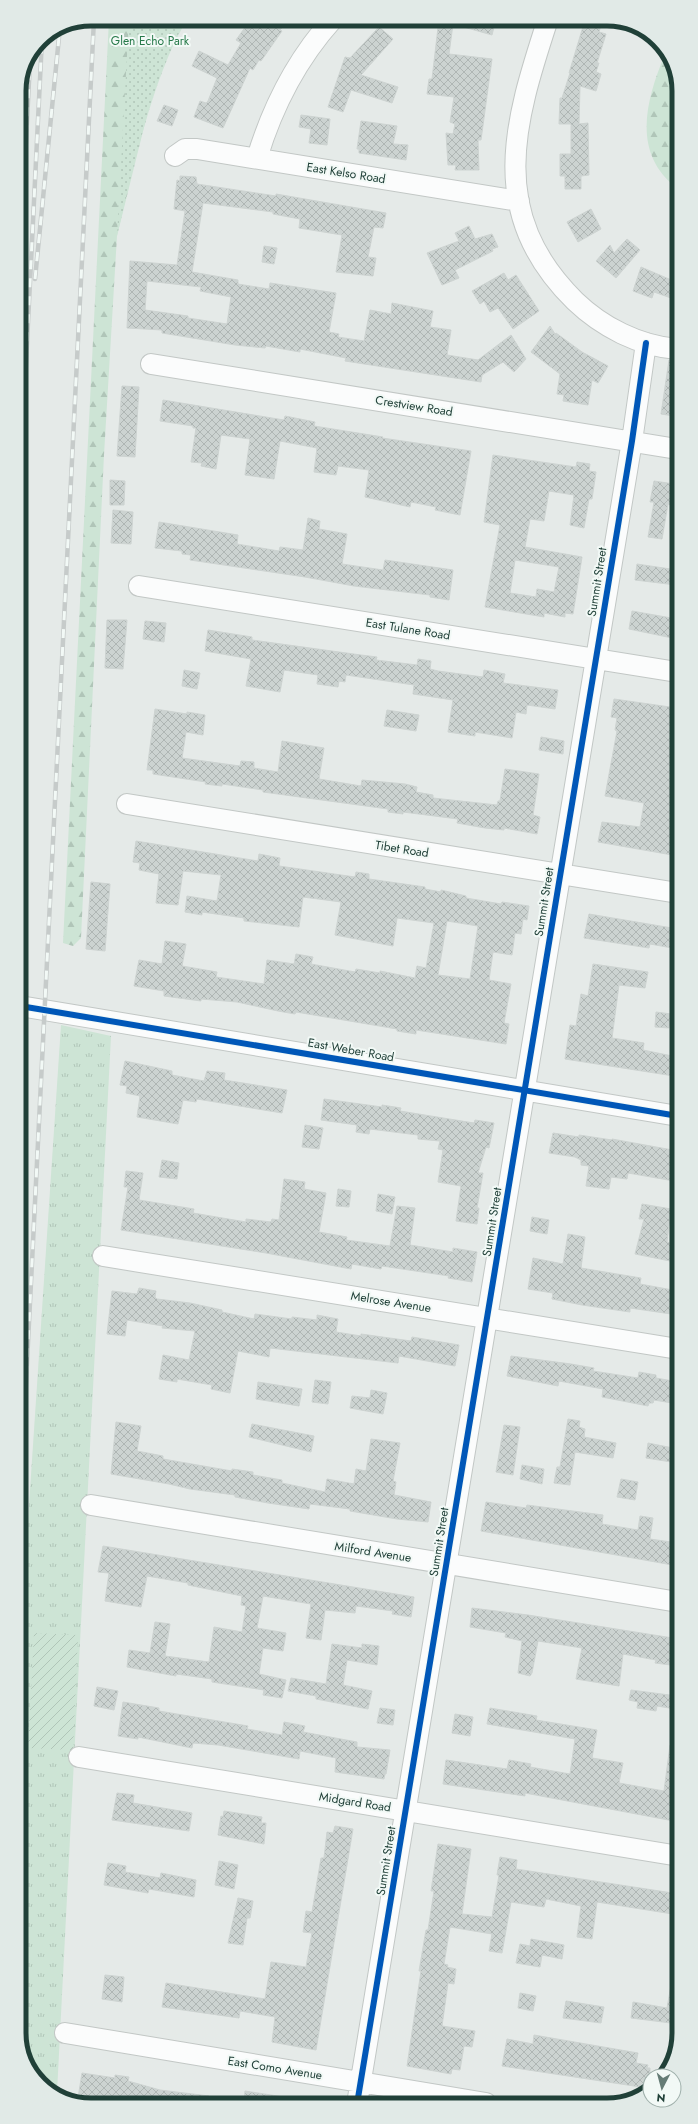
<svg xmlns="http://www.w3.org/2000/svg" width="698" height="2124" viewBox="0 0 698 2124" font-family="Jost,sans-serif">
	<style>
		.grass { fill: url(#grass-tufts) }
		.forest { fill: url(#forest-firs) }
		.park { fill: url(#park-dots) }
		.garden { fill: url(#garden-furrows) }
		.building { fill: url(#building-cross-hatch); stroke: #cdd3d1; fill-rule: evenodd }
		.lines { fill: none; stroke-linecap: round; stroke-linejoin: round }
		.minor-casing { stroke: #c2c7c5; stroke-width: 22 }
		.minor { stroke: #fbfcfc; stroke-width: 20 }
		.rail-casing { stroke: #c6cbca; stroke-width: 4.5 }
		.rail { stroke: #f2f9f6; stroke-width: 3; stroke-dasharray: 9; stroke-linecap: butt }
		.cycleway-casing { stroke: #f2f9f6; stroke-width: 8 }
		.cycleway { stroke: #0057b8; stroke-width: 6 }
		.labels { text-anchor: middle; stroke-width: 4; stroke-linejoin: round; paint-order: stroke }
		.park-label { font-size: 12px; fill: #277a4a; stroke: #f2f9f6 }
		.street-label { font-size: 12px; fill: #204038; stroke: #f2f9f6 }
		.rim { fill: none; stroke: #204038; stroke-width: 5 }
	</style>
	<defs>
		<pattern id="grass-tufts" width="24" height="20" patternUnits="userSpaceOnUse"><rect width="24" height="20" fill="#cde4d5"/><path d="M3 7l-1-3M5 7V3M7 7l1-3M15 17l-1-3M17 17v-4M19 17l1-3" fill="none" stroke="#b0c5b8"/></pattern>
		<pattern id="forest-firs" width="22" height="20" patternUnits="userSpaceOnUse"><rect width="22" height="20" fill="#cde4d5"/><path d="M5 1l3.5 6h-7zM16 11l3.5 6h-7z" fill="#b0c5b8"/></pattern>
		<pattern id="park-dots" width="8" height="8" patternUnits="userSpaceOnUse"><rect width="8" height="8" fill="#cde4d5"/><path d="M2 2h.1M6 6h.1" fill="none" stroke="#b0c5b8" stroke-width="1.8" stroke-linecap="round"/></pattern>
		<pattern id="garden-furrows" width="10" height="10" patternUnits="userSpaceOnUse"><rect width="10" height="10" fill="#cde4d5"/><path d="M-1 1l2-2M0 10L10 0M9 11l2-2" fill="none" stroke="#b0c5b8"/></pattern>
		<pattern id="building-cross-hatch" width="8" height="8" patternUnits="userSpaceOnUse"><rect width="8" height="8" fill="#ccd3d1"/><path d="M0 0l8 8M0 8l8-8" fill="none" stroke="#afb6b4"/></pattern>
	</defs>
	<rect width="100%" height="100%" fill="#e5eae8"/>
	<path class="grass" d="M61,1025L111,1036L57,2093L44,2087L21,2052V1667L29,1505Z"/>
	<path class="forest" d="M109,19H187L165,60L149,107L117,236L104,455L81,938L73,946L63,943Z
		M665,54L677,72V188C631,153 646,100 665,54Z"/>
	<path class="park" d="M129,19H186C150,87 135,161 117,236Z"/>
	<path class="garden" d="M34,1633L78,1635L73,1750L28,1748Z"/>
	<path class="building" d="M251,19H289L280,30L282,31L261,61L259,60L253,70L250,68L223,128L194,117L200,101L206,103L208,101L217,78L192,66L199,51L228,65L241,43L236,40Z
		M439,19H496L492,35L453,24L449,54L492,59L481,140H478L479,170H455L456,165H448L446,133L453,134L455,124L450,122L454,97L427,94L429,79H432Z
		M585,20L601,25L599,32L606,34L597,63H599L596,72L601,74L596,91L580,86L579,124L588,123L589,175L581,176V189H565V176H560V154H571V124H559L560,98H562L570,73H569Z
		M379,27L393,39L361,75L398,87L392,103L351,90L343,112L328,107L345,57L350,58Z
		M164,105L178,110L172,126L157,121Z
		M301,115L330,119L327,145L309,143L311,129L299,127Z
		M361,121L397,126L393,144L408,145L406,160L359,153V149H357Z
		M180,176L196,177L197,184L276,196V194L386,213L383,228L374,227L368,257L376,258L373,276L336,272L342,235L299,228L300,219L273,214V212L203,203L192,272L238,280V284L269,289L270,283L336,293L329,332L339,334L338,337L364,341L370,310L391,314L392,303L433,311L430,327L451,330L447,355L478,360L511,335L526,359L514,372L503,362L482,375L481,382L345,361L346,358L300,349V352L266,346L265,348L235,345L162,333V330L127,328L130,261L177,265L185,211L174,209L177,180L180,181ZM147,281L201,287L200,291L231,297L227,324L188,318V316L145,310Z
		M591,209L601,229L578,242L567,222Z
		M469,226L475,239L492,234L498,247L492,249L493,251L455,270L459,278L442,285L427,253L459,241L455,233Z
		M627,239L640,250L616,278L596,261L610,245L614,253Z
		M264,246L277,248L274,264L262,262Z
		M641,267L676,282L671,298L654,292L652,298L633,291Z
		M504,273L508,280L516,275L539,311L513,329L498,308L490,312L484,301L480,304L472,291Z
		M550,326L555,334L556,333L582,352L608,366L598,383L592,380L588,405L563,401L564,395L557,394L560,374L531,352Z
		M669,360H677V413L674,412V416L661,414Z
		M122,386L139,387L135,457L117,456Z
		M163,400L284,420L285,416L315,422L314,426L383,437L382,438L471,451L460,515L435,510L436,507L411,502L410,507L365,497L369,470L338,466L336,475L314,472L317,448L280,441L274,479L245,475L250,439L221,435L216,469L201,466L202,463L191,462L196,428H193V426L160,421Z
		M493,455L576,467L577,462L590,464L589,471L596,472L592,499H589L584,528L570,525L574,495L549,491L544,521L530,519L525,547L582,557L573,614L565,613V617L544,613V617L485,607L500,525L484,522ZM515,560L559,567L554,592L537,589L536,597L510,593Z
		M110,480L125,481L124,505H110Z
		M654,481L674,484L671,505L668,504L662,539L648,537L654,502H650Z
		M113,510L133,512L131,544L111,543Z
		M308,518L320,521L319,529L347,534L342,564L383,570L385,560L453,570L449,600L430,597V595L354,586L305,577L190,560L191,555L182,554V551L155,548L159,522L238,535L237,544L279,551L280,547L303,550Z
		M637,564L677,570L676,585L635,580Z
		M632,611L677,619V639L629,629Z
		M107,620H127L123,669L105,668Z
		M145,621L166,623L164,642L143,639Z
		M208,630L252,637V640L361,655L377,657L376,660L417,665L418,659L431,661L430,669L438,671L483,677L484,670L505,674L503,683L558,690L555,709L527,705L526,714L516,712L512,738L475,732V736L448,732L453,700L413,694L414,685L346,675L345,682L339,681L338,687L317,684L318,675L284,670L280,692L246,686L251,659L205,651Z
		M184,670L200,673L197,689L182,686Z
		M614,699L677,708V790L673,828L678,829V856L598,842L602,822L640,827L644,803L605,796L617,731L615,730L617,718L611,717Z
		M155,709L187,714V712L205,715L203,735L186,732L182,758L240,766L241,761L254,762V768L278,772L282,741L324,748L319,779L361,786L362,780L405,784L417,787L416,792L433,795V798L497,805L498,801H500L505,769L539,774L533,815L540,817L537,834L504,828V830L485,828L457,823L458,819L403,812V814L388,812V809L263,792V790L222,784V786L205,784L206,782L153,774V770H147Z
		M387,710L419,715L416,731L384,726Z
		M541,737L564,741L563,754L539,750Z
		M136,841L258,861L259,854L280,858L279,866L355,877L356,872L369,874V879L425,887V889L441,892V890L466,896V898L501,904L502,902L529,906L527,920L523,919L521,934L515,933L512,955L493,952L489,980L511,984L504,1023L509,1024L506,1044L416,1030V1034L397,1031V1029L296,1012L295,1014L278,1011L237,1002L201,999V1001L164,996V991L134,986L139,960L162,964L165,941L186,944L182,966L217,972L216,977L264,984L267,960L294,964L296,954L313,957L311,964L355,972L356,969L380,973V971L415,978L417,966L426,968L434,923L397,918L393,946L335,935L341,902L303,897L299,927L244,921V918L202,912V915L185,912L187,896L217,901L221,875L183,871L178,905L156,903L159,874L139,870L140,863L133,862ZM447,921L478,926L470,979L438,975Z
		M91,882L110,884L105,951L86,949Z
		M589,914L678,929V949L650,944L649,948L584,938Z
		M593,964L648,972L645,988L619,985L612,1038L644,1043L643,1050L677,1057L674,1076L565,1059L570,1025L576,1026L581,994L588,996Z
		M656,1012L671,1014L669,1028L655,1027Z
		M125,1061L172,1071V1075L204,1081L207,1071L225,1073L224,1080L287,1090L282,1113L197,1099L196,1102L183,1100L178,1124L137,1117L140,1096L126,1093L127,1086L120,1085Z
		M324,1099L382,1107V1105L401,1108L400,1111L474,1123L475,1120L494,1123L489,1148L486,1147L478,1173H483L477,1208H479L477,1224L456,1221L461,1186L438,1182L443,1150L438,1149L440,1141L418,1139V1135L370,1129L369,1134L356,1132L357,1125L321,1120Z
		M305,1125L323,1128L319,1149L302,1147Z
		M553,1133L579,1137V1135L612,1140V1139L678,1151V1180L674,1179V1181L628,1173L627,1179L611,1177L609,1189L586,1186L589,1166L581,1165V1160L575,1157L549,1153Z
		M162,1160L179,1163L177,1179L159,1177Z
		M126,1171L143,1173L139,1200L194,1209L193,1213L246,1222V1219L271,1222L272,1219L279,1220L284,1179L305,1182L304,1189L326,1193L319,1232L347,1237L346,1240L390,1246L397,1206L415,1208L410,1245L453,1252V1248L477,1252L472,1282L448,1278L449,1276L382,1266L381,1269L352,1264L351,1269L266,1253L121,1230L128,1187H124Z
		M338,1189L351,1191L349,1207L336,1206Z
		M378,1194L395,1197L392,1214L376,1211Z
		M642,1204L671,1209L667,1242L673,1244L670,1261L635,1254L644,1219H639Z
		M532,1217L549,1220L547,1234L530,1231Z
		M568,1234L585,1237L581,1268L641,1278L640,1284L678,1291V1315L630,1308V1312L582,1305L552,1299L553,1293L528,1289L533,1258L563,1264Z
		M139,1288L156,1291L155,1297L157,1299L190,1303L222,1310V1312L254,1319L255,1314L292,1319V1317L317,1320V1315L338,1319L336,1332L361,1336V1334L411,1341L412,1337L459,1345L455,1366L399,1356L398,1363L270,1348L269,1357L238,1351L230,1393L211,1389L212,1385L177,1379V1382L159,1379L163,1355L189,1360L195,1331L162,1328L163,1326L127,1320L125,1336L107,1334L112,1291L137,1294Z
		M511,1356L571,1364L594,1368L593,1371L638,1378L639,1372L656,1375V1378L678,1382V1404L654,1400L653,1403H649L648,1406L602,1397L603,1389L559,1381L558,1386L507,1376Z
		M315,1380L331,1382L328,1404L312,1402Z
		M258,1382L302,1389L299,1406L256,1399Z
		M371,1390L387,1393L383,1414L350,1408L352,1396L370,1398Z
		M568,1419L580,1421L579,1427L585,1429L584,1437L616,1443L613,1458L575,1452L570,1485L554,1483L557,1467H560Z
		M116,1422L141,1426L137,1451L163,1456V1459L232,1471V1469L253,1472V1475L282,1480V1483L325,1492L327,1479L354,1484L356,1469L366,1471L371,1439L400,1443L393,1481L396,1482L394,1495L431,1502L428,1522L397,1519L350,1511V1509L310,1504L309,1509L268,1503L235,1497V1495L190,1489L169,1484L111,1474Z
		M252,1424L314,1436L311,1452L249,1437Z
		M504,1425L520,1427L513,1475L496,1472Z
		M648,1443L678,1449V1463L646,1458Z
		M522,1465L544,1469L542,1484L520,1479Z
		M621,1479L638,1482L635,1500L617,1497Z
		M486,1502L526,1508L527,1505L603,1515L602,1524L638,1530L640,1516L653,1518L650,1539L678,1543V1566L481,1531Z
		M103,1546L414,1597L411,1617L392,1614L393,1611L356,1606L355,1613L325,1610L321,1640L306,1638L311,1604L263,1596L257,1628L286,1633L283,1651L263,1648L259,1674L286,1680L282,1698L263,1695L264,1690L212,1682V1679L176,1674V1676L127,1667L129,1650L150,1653L155,1622L170,1624L165,1656L209,1662L214,1627L242,1632L246,1606L241,1605L242,1596L188,1585V1583L147,1576L141,1607L105,1601L109,1573L98,1572Z
		M472,1608L528,1615L679,1639V1666L655,1663L656,1660L623,1654L619,1686L576,1679L582,1648L538,1641L532,1673L530,1676L518,1673L522,1641L505,1637L506,1633L470,1627Z
		M332,1644L362,1648V1644L379,1646L377,1665L347,1660L343,1685L372,1691L368,1709L316,1699V1696L288,1691L291,1678L326,1684Z
		M97,1687L118,1691L114,1710L94,1706Z
		M631,1690L677,1696L675,1709L657,1706L656,1711L637,1708L638,1702L629,1700Z
		M123,1702L159,1708V1711L248,1726L247,1729L282,1735L284,1722L305,1726L303,1732L357,1742V1747L390,1750L386,1774H385L384,1779L335,1772L336,1758L300,1751L299,1759L218,1745L193,1743L192,1748L138,1737V1739L118,1736Z
		M380,1708L395,1710L393,1725L377,1723Z
		M490,1708L537,1716L536,1720L597,1730L592,1758L623,1763L619,1783L664,1791L670,1745L679,1746V1822L525,1793V1796L443,1784L446,1760L507,1769L509,1760L531,1764L530,1767L570,1774L575,1739L487,1724Z
		M455,1714L473,1717L470,1736L452,1733Z
		M117,1793L134,1795L133,1803L192,1813L189,1831L112,1820Z
		M224,1811L262,1817L261,1823H266L264,1844L218,1835L221,1816L223,1817Z
		M335,1826L353,1829L316,2050L272,2042L275,2017L240,2011L239,2018L162,2007L166,1983L265,1999L271,1962L306,1967L312,1933L303,1932L306,1911L312,1912L321,1858H324L327,1832L333,1833Z
		M438,1844L471,1849L462,1914L492,1917L499,1875H497L500,1857L517,1860L516,1869L679,1894V1915L597,1902L592,1939L577,1937L581,1906L546,1899L544,1907L511,1902L502,1953L489,1951L492,1934L450,1927L444,1964L448,1965L447,1967L456,1969L454,1984L448,1983L442,2026L475,2031L472,2047L464,2046L460,2070L452,2069L451,2074L407,2066L421,1971H419L426,1930H428L434,1891H431Z
		M219,1861L238,1865L234,1889L215,1885Z
		M108,1863L126,1866L125,1872L160,1878L161,1873L196,1880L194,1897L149,1889L148,1893L104,1885Z
		M238,1898L253,1901L250,1918H247L243,1945L228,1943Z
		M531,1939L564,1945L562,1959L542,1955L540,1967L516,1963L520,1944L530,1946Z
		M105,1975L124,1977L122,2002L102,1999Z
		M672,1980H679V2024L631,2018L633,2002L667,2008Z
		M520,1993L536,1996L533,2011L518,2008Z
		M566,2001L604,2007L601,2023L563,2018Z
		M534,2035L638,2053L636,2063L648,2065L647,2068H650V2086L647,2088L502,2066L507,2039L533,2044Z
		M82,2073L115,2078V2075L129,2077L128,2081L160,2090L209,2096L208,2104L86,2105V2099L78,2098Z
		M245,2091L284,2097V2104H244Z"/>
	<g class="lines">
		<g class="minor-casing">
			<path id="minor" d="M548,19C514,123 486,213 575,301C602,327 639,346 677,349
				M175,156L185,149H197L519,201
				M257,158C273,105 296,60 333,19
				M151,364L677,449
				M139,586L677,672
				M127,804L678,893
				M20,1006L678,1116
				M103,1256L678,1349
				M91,1505L678,1602
				M79,1757L679,1856
				M65,2033L486,2103
				M357,2104L632,441L646,343"/>
		</g>
		<use href="#minor" class="minor"/>
		<g class="rail-casing">
			<path id="rail" d="M19,278L30,62
				M35,279L60,27
				M20,485L42,39
				M21,1483L94,19"/>
		</g>
		<use href="#rail" class="rail"/>
		<g class="cycleway-casing">
			<path id="cycleway" d="M20,1006L678,1116
				M357,2104L632,441L646,343"/>
		</g>
		<use href="#cycleway" class="cycleway"/>
	</g>
	<g class="labels">
		<g class="park-label">
			<text x="150" y="45">Glen Echo Park</text>
		</g>
		<g class="street-label">
			<text transform="translate(346 173) rotate(9)" y="4">East Kelso Road</text>
			<text transform="translate(414 406) rotate(9)" y="4">Crestview Road</text>
			<text transform="translate(597 582) rotate(-81)" y="4">Summit Street</text>
			<text transform="translate(408 629) rotate(9)" y="4">East Tulane Road</text>
			<text transform="translate(402 849) rotate(9)" y="4">Tibet Road</text>
			<text transform="translate(544 902) rotate(-81)" y="4">Summit Street</text>
			<text transform="translate(351 1050) rotate(10)" y="4">East Weber Road</text>
			<text transform="translate(492 1222) rotate(-81)" y="4">Summit Street</text>
			<text transform="translate(391 1302) rotate(9)" y="4">Melrose Avenue</text>
			<text transform="translate(439 1542) rotate(-81)" y="4">Summit Street</text>
			<text transform="translate(373 1552) rotate(9)" y="4">Milford Avenue</text>
			<text transform="translate(355 1802) rotate(9)" y="4">Midgard Road</text>
			<text transform="translate(386 1861) rotate(-81)" y="4">Summit Street</text>
			<text transform="translate(275 2068) rotate(9)" y="4">East Como Avenue</text>
		</g>
	</g>
	<path d="M0 0H698V2124H0ZM91 26H607A65 65 0 0 1 672 91V2033A65 65 0 0 1 607 2098H91A65 65 0 0 1 26 2033V91A65 65 0 0 1 91 26Z" fill="#e1eae7" fill-rule="evenodd"/>
	<path class="rim" d="M91 26H607A65 65 0 0 1 672 91V2033A65 65 0 0 1 607 2098H91A65 65 0 0 1 26 2033V91A65 65 0 0 1 91 26Z"/>
	<g transform="translate(662 2088) rotate(186)"><circle r="19" fill="#f2f9f6" stroke="#9eafaa"/>
	<path d="M0-3L7 15L0 10L-7 15Z" fill="#657c76"/>
	<text y="-6" font-size="11" font-weight="bold" text-anchor="middle" fill="#204038">N</text>
	</g>
</svg>
